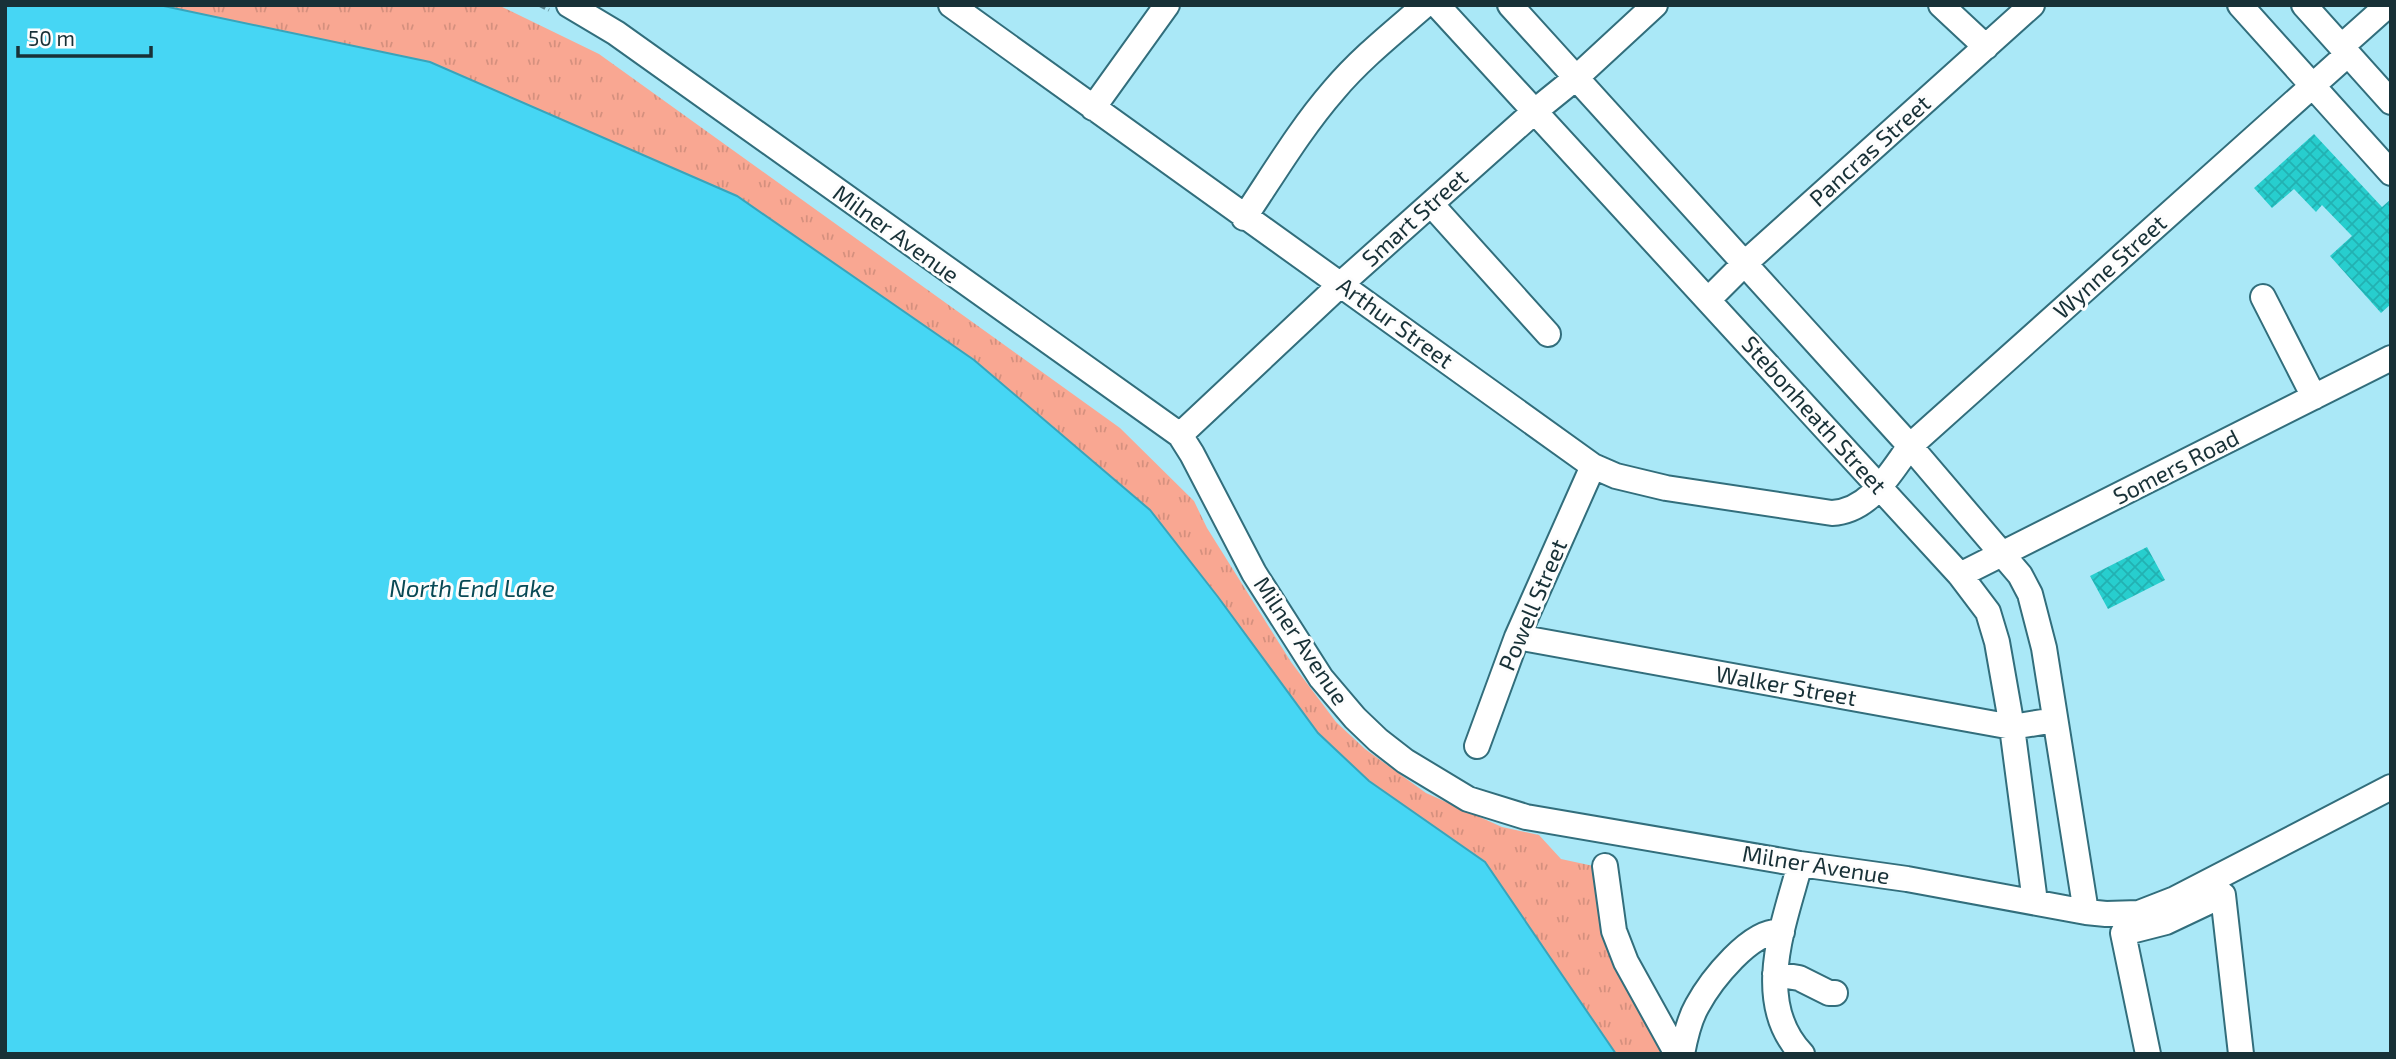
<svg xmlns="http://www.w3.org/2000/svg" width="2396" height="1059" viewBox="0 0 2396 1059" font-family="'Exo 2',sans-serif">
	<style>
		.grass { fill: url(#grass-tufts) }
		.water { fill: #46d6f4; stroke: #38a4bb; stroke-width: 2 }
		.building { fill: url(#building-cross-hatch) }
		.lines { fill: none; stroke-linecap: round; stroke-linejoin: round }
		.minor-casing { stroke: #326e7c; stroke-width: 28 }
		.path { stroke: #5f8a94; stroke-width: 3.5; stroke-dasharray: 7 3.5; stroke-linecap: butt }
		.minor { stroke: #fff; stroke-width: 24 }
		.labels { text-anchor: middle; stroke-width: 6; stroke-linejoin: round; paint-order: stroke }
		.street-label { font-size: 23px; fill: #183137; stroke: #fdfdfd }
		.water-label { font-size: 24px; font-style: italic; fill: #094955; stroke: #fdfdfd }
	</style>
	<defs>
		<pattern id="grass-tufts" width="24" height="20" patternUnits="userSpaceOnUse" patternTransform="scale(1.75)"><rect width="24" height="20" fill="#f9a792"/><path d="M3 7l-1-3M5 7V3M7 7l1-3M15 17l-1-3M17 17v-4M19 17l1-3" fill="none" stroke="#d5907e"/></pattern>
		<pattern id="building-cross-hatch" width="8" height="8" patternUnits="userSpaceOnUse" patternTransform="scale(1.75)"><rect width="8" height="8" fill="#27cece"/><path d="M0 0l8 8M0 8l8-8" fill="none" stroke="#22b1b2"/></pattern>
	</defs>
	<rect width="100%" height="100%" fill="#aae8f7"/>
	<path class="grass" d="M159,5H498L599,54L1120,428L1194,501L1207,528L1291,662L1336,722L1365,749L1426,793L1502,827L1539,835L1561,859L1598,867L1673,1054H1616L1485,862L1369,781L1318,733L1218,597L1150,510L974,360L737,196L430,62Z"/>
	<path class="water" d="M5,5H159L430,62L737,196L974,360L1150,510L1218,597L1318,733L1369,781L1485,862L1616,1054H5Z"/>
	<path class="building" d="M2314,134L2382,207L2391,199V304L2381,313L2330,256L2352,236L2322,205L2316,212L2294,189L2272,208L2254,188Z
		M2147,547L2165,580L2108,609L2090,576Z"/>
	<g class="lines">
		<g class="minor-casing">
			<path id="minor" d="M569,5L616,33L1180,435L1192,454L1254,573L1321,678L1355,718L1378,740L1405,761L1468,799L1526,817L1800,864L1907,879L2086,912L2106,914L2139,913L2175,899L2391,787
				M951,5L1593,466L1616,476L1666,488L1832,513C1870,511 1890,473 1910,446L2348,54
				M1437,5L1960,575L1988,612L1997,642L2012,727L2035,902
				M1510,5L1910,446L2020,575L2030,594L2044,648L2086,912
				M1941,5L1986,47
				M2240,5L2391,173
				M2304,5L2391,102
				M2341,47L2388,5
				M1093,108L1167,5
				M1431,204L1548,334
				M1244,218C1273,175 1300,129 1334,90C1361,58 1394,32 1425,5
				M2263,297L2314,397
				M1709,299L1744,264L2032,5
				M1180,435L1341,284L1535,111L1577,77L1655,5
				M1960,575L2391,358
				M1517,637L2012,727L2055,720
				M1477,746L1517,637L1593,466
				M1800,864C1784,924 1752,1002 1802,1054
				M1605,866L1614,931L1626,962L1677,1054
				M1775,974L1799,978L1829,993H1835
				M1682,1054C1685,1038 1689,1020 1697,1006C1710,982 1752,927 1782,932
				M2148,1054L2123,933L2166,922L2223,895L2241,1054"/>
		</g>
		<path class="path" d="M539,5L549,10"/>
		<use href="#minor" class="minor"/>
	</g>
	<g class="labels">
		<g class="street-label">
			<text transform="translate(1870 151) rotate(-42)" y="8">Pancras Street</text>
			<text transform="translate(1415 218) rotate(-42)" y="8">Smart Street</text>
			<text transform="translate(896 234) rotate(36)" y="8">Milner Avenue</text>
			<text transform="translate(2110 267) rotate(-42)" y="8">Wynne Street</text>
			<text transform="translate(1395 323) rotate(36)" y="8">Arthur Street</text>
			<text transform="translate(1814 415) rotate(48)" y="8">Stebonheath Street</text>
			<text transform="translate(2176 467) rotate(-27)" y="8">Somers Road</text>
			<text transform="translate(1533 605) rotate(-67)" y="8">Powell Street</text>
			<text transform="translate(1301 641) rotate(56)" y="8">Milner Avenue</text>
			<text transform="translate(1786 686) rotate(10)" y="8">Walker Street</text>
			<text transform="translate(1816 865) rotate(9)" y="8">Milner Avenue</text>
		</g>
		<g class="water-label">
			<text x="472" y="597">North End Lake</text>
		</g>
	</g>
	<rect width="2396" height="1059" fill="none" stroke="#183137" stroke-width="14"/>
	<path d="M18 46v10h133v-10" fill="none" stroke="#183137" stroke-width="3.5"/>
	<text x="28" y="46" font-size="21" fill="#183137" stroke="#fdfdfd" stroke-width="5" paint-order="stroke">50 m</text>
</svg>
